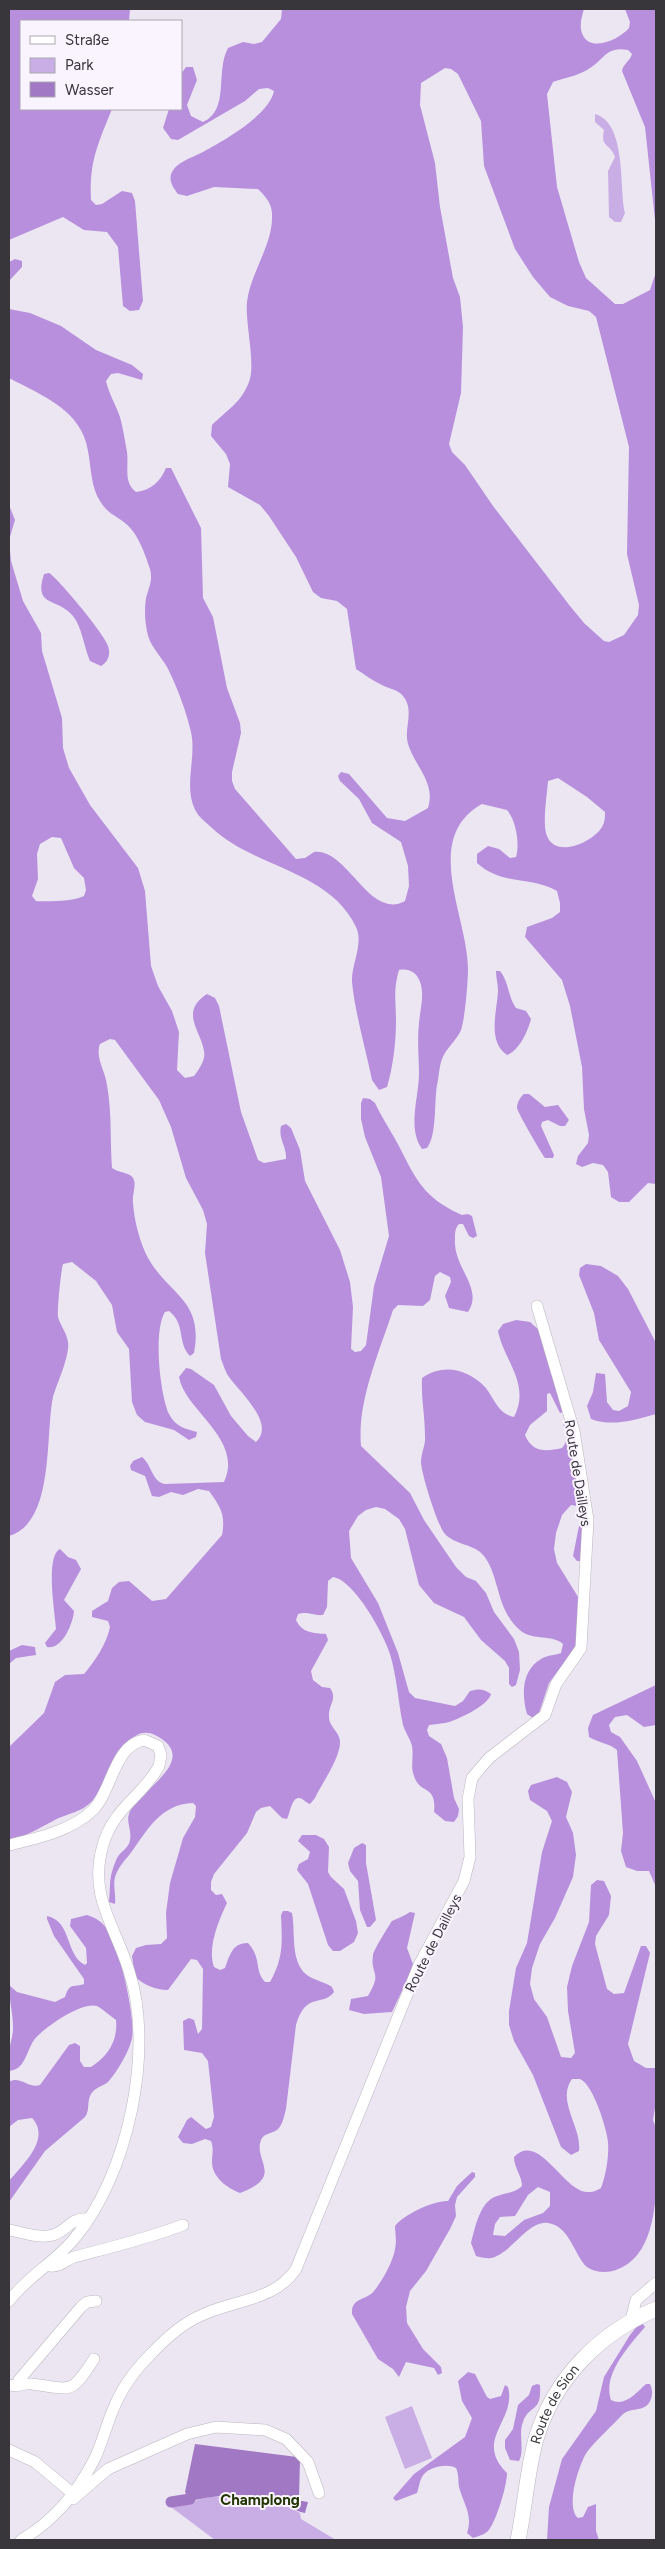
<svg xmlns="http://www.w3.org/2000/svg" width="665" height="2549" viewBox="0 0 665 2549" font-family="Figtree,sans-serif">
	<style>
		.green { fill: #c9aee5 }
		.forest { fill: #b78fdd; fill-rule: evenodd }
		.water { fill: #a078c4 }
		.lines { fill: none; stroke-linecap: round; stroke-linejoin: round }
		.canal { stroke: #a078c4; stroke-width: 11 }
		.minor-casing { stroke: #bbb6c0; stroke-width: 12 }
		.major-casing { stroke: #bbb6c0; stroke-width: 16 }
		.minor { stroke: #fff; stroke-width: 11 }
		.major { stroke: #fff; stroke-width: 15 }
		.labels { text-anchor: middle; stroke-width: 4; stroke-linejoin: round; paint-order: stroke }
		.street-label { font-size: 14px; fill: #38363a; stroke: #f9f4ff }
		.neighbourhood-label { font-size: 15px; font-weight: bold; fill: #223400; stroke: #f9f4ff }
	</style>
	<rect width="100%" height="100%" fill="#ece6f2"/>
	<path class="green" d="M595,114C627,123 619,188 625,213L621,222H615L609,217L608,171L615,157C610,143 600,148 604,130L595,122Z
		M412,2406L432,2458L405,2469L385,2417Z
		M230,2496C258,2496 276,2499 300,2513L301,2519L336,2540H215L171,2507L209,2497Z"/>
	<path class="forest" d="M9,9H130L129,21H21V109H112C98,144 89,162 91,200L96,205L102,204L122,191L132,193L135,201L143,301L139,310L130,311L123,306L118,247L107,232L84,230L63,217L9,240Z
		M282,9H584C582,16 579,25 582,33C589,54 620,39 629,28L630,22L625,9H656V229L645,127L622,71C623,64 630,61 632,54L628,50C605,46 605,60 587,70C577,76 564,78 553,82L547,94L557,187L579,262L586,278L615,304H623L650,290L656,272V1184L648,1183L629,1202H619L611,1197L608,1172L603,1165L593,1163L582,1167L576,1164L578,1156L588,1143L589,1135L584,1109L582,1067L570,1006L562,980L525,937L527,927L552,918L560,912V903L557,891C532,876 502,886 477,863V854L488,846L499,849L510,858L516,857C520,844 516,820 507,810L482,804C421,838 468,917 468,969C468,982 465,1019 461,1030C457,1040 446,1048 442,1059C439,1067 439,1077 437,1085C434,1103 437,1135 427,1148L422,1149C407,1128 419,1097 419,1073C419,1057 417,1040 419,1023C420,1011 424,997 421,985C418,973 410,968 399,970C393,991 396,1000 396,1021C396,1042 393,1067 387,1087L379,1090L372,1080C366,1050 355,1013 352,982C351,965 364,943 356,927C329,870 254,868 212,828C207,823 200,818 197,813C182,788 197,759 191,732C187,713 176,684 167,667C162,658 154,650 150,641C145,629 144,611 146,598C149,587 153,580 150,569C145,554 138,533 125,523C115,515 107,513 100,501C91,488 91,466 88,451C82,410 41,395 9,378V309L30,313L61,326L96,350L132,365L143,374L142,380L118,373L111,374L106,381C109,394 116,405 120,417C123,428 125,441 127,452C129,467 123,482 136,492C151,490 160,482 166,468H171L201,528L203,598L213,617L227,688L240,723L241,733L232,772V781L235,789L296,859L305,858L314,852C348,848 369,921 405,901L409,886L408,866L401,842L372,823L359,799L340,781L338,776L341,772L349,774L387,818L405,821L428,808C436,782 415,767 408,744C403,727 417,708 400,693C395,689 387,688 382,685C373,681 364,674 356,669L347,609L337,601L321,598L313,592L296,557L269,516L260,505L228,487L230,464L226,454L211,436L212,425C227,410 241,403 249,382C256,364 245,324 247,302C250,274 272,246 272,218C273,205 267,198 258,189L214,187L187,196L178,194C173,188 168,180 172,172C177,162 191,158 201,153C221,142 269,116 274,91L268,88L259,89L245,101L178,140L171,139L163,128L169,109H181V74L186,67H193L197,80L187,105L191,116L203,122C230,110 215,72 228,48L243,42L254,44L262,42L281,19ZM445,68L451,69L458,74L481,121L484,166L515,249L533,277L550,297L568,306L589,311L596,317L629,447L627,554L639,605L638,615L624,635L609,642L604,641L584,623L570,606L493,506L465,465L452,452L449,444L461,393L463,327L460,297L453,278L440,207L435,163L420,105L421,83ZM558,778L587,797L605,812C605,817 605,822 602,827C593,842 556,859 547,836C542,824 547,795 548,781Z
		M15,259L22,261V267L9,281V262Z
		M9,505L15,520L9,540L11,561L23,601L41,633L42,651L62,718L63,748L69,768L90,805L138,868L145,891L151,966L158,986L172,1011L179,1032L177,1070L185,1078L194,1076C199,1069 206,1060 204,1051C201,1031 179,1012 207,994L215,998L219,1006L241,1112L258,1160L264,1163L286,1159C287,1147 278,1139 281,1126L286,1124L291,1128L300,1150L305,1181L340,1250L350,1282L353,1307L351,1349L355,1352L361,1351L366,1345L374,1286L389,1236L381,1177L365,1137L361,1119V1103L363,1098L370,1099L375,1103C383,1120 395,1137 403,1154C419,1186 429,1200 462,1215L468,1214L472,1216L477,1236L473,1238L469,1236L463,1224H459C455,1228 455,1233 455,1239C453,1268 484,1288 468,1312L449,1308L445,1296L451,1282L450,1277L440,1272L435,1276L430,1300L423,1306L398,1305L393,1310C379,1353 357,1401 361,1446L410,1493L424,1520L456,1567L466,1577L476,1581L486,1593L494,1612L514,1639L519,1652L520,1670L516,1685L512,1687L509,1684V1668L505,1661L481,1640L464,1617L434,1603L419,1585L405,1529L399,1519L385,1509L376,1507L366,1510L358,1516L349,1531L351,1558L378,1603L398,1653L409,1692L415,1698L455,1706L463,1701L470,1691C478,1689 483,1688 491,1694C489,1705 456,1721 445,1723C440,1724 435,1724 429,1725L427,1730L429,1736L441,1744L447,1758L454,1798L459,1809L458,1816L454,1822L445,1821L434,1812C437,1784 420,1795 414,1776C410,1766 414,1756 412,1746C410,1738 405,1732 403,1725C398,1701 397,1677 390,1654C384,1634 354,1580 333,1577L328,1581L327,1607L323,1615C314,1616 307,1611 298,1614L296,1620C302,1633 313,1633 326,1634L328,1640L311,1671L313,1680L322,1687L330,1688C338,1699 328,1705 329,1717C329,1727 339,1731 340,1741C341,1757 322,1783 315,1798L310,1804C306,1803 303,1798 299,1798C292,1797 290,1813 287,1819L282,1818L270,1806L261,1808L256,1812L247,1833L214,1874L211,1882V1890L216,1895L222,1894L227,1903C219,1920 207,1947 214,1967L220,1970L225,1968C230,1955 232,1943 248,1943C262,1958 254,1971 265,1982H270C284,1957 282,1942 281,1915L283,1911H288L292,1913C296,1933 289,1965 310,1977C317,1981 325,1982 332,1987L334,1992C323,2007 306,1991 296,2025L286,2109C284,2116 283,2125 277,2130C271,2134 264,2133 261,2140C253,2161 285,2176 240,2193C227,2188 212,2177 212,2162C212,2154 214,2149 211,2141L205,2139L192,2144L183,2143L178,2137L187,2120L191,2117L206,2129L211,2127L214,2117L208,2061L202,2053L184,2050L183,2021L189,2018L194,2020L198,2034L202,2029L203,1969L197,1960L191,1959L168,1990C155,1990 145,1985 135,1977L132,1956L136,1948L146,1945L161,1944L167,1938L166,1913L170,1883L183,1838L195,1817L196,1806L193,1803C160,1804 147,1831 130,1854C124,1861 118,1868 115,1877C113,1886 116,1895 115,1904L109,1902C111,1882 108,1879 117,1858C121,1851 129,1848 130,1840C132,1831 126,1822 129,1814C136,1791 204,1760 155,1735C149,1732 142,1732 137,1735C112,1748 109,1779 93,1800C82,1813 67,1813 53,1821C37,1829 28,1836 9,1840V1747L44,1713L55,1682L65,1675L84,1674C95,1661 107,1643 110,1627L108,1621L92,1617V1611L108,1601L112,1588L119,1582L129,1581L152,1601L166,1599L222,1535C226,1515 220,1506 209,1491L198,1489L183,1495L171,1492L159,1497L152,1496L145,1476L131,1470L130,1466L133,1461L142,1457C152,1465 152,1482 165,1484L224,1482C244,1439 185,1411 179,1377L186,1368L191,1369L214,1385L231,1416L248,1436L256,1442C277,1423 236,1389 227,1374C225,1370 223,1364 221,1359L205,1253L207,1224L203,1210L186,1178L171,1127L159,1100L115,1040L110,1039L100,1044C95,1058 105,1070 107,1085C112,1113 110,1140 112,1168C118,1173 132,1172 134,1180C136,1186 132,1196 133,1203C134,1220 140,1243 148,1258C169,1295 204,1300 194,1353L190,1356C177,1343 186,1324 169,1311L165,1312C153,1331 160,1394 169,1414C175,1426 185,1429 197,1432L196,1437L189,1440L174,1430L145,1422L137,1415L132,1402L129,1349L117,1332L112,1305L96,1281L72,1262L63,1264C61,1270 57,1310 58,1317C60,1325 67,1333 68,1342C70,1356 57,1383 53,1397C45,1434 55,1523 9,1536ZM52,837L61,838L74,868L84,878L86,890L84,896C75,901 47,902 36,901L32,896L38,879L37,854L40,844Z
		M49,573C57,577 106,636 108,646C111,654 108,662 101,666L90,661C84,647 82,627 73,616C58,597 33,608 44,574Z
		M496,971H500C509,982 508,997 516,1008L526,1011L531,1019C528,1031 519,1051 507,1055C487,1041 497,1012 498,991C498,984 496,978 496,971Z
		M524,1094H529L545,1107L558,1105L569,1120L565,1126H560L548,1120L542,1122L541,1126L554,1155L553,1158H545C541,1153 517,1111 517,1108C517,1103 520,1097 524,1094Z
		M586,1264L601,1266L618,1276L628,1289L656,1343V1414C635,1420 612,1427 591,1419L587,1406L593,1392L596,1373L605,1374L607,1402L613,1410L619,1411L628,1406L631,1392L599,1340L594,1313L579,1275L580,1268Z
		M516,1320L530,1322L539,1330L551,1374L564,1406L563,1412L560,1413L550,1393L547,1394V1411L530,1425L525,1435C532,1452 545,1452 562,1448C569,1440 567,1433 563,1424L565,1418L587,1486L581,1561H577L573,1556L581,1516L577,1506L571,1505L562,1515L556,1533L554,1549L557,1563L580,1600L579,1635L575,1648L549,1683L538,1716L533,1718L527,1714C521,1693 522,1667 545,1657C550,1655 556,1655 561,1653L563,1644C552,1634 534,1641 521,1631C495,1609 501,1579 484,1556C475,1544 455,1545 445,1534C438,1527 421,1473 421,1462C421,1453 426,1444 425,1436C425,1416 421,1398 422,1378C443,1363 468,1369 485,1387C495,1399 497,1413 514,1417C531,1384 504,1361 498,1331L503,1324Z
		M60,1549L68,1557L76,1560L81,1569L64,1600L74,1611C73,1624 62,1650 47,1647L45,1643L56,1629C55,1614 45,1556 60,1549Z
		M22,1645L35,1647L36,1655L16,1658L9,1664V1651Z
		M656,1685V1725L644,1727L627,1715L615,1717L609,1725L611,1732L620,1737L637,1761L656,1803V1887L649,1871H637L626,1867L621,1851L623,1833L617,1750C609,1743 599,1743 589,1737L588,1728L593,1715Z
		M557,1777L567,1782L572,1792L566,1817L573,1833L576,1855L573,1877L555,1918L540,1944L532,1968L530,1984L534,1999L547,2017L561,2057L571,2058L575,2053L568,2011L567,1987L572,1966L589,1922L591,1885L597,1880L604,1881L611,1896L609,1915L596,1936L595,1944L607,1989L614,1994L624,1993L641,1946H646L650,1953L628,2044L634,2061L646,2068H656V2102L653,2120L656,2128C656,2169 665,2253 616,2270C608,2273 595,2273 587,2267C575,2257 570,2226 548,2223C528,2220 511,2254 491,2258C487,2259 480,2257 476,2256L471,2243C475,2228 480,2201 497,2196C506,2193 515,2193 522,2186C522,2176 514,2168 514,2157C540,2130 564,2195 590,2192C593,2192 598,2190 601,2188C606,2174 609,2158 608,2142C607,2129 593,2084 580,2079C577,2079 574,2079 572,2079C556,2101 582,2127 579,2151L571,2155L561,2147L533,2075L514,2041L509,2025V2011L516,1968L527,1943L542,1852L552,1821L547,1811L530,1800L528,1791L531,1785ZM538,2187L550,2192V2206L543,2213L524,2220L505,2236L493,2235L495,2224L500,2217L515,2216L528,2195Z
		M302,1835H316L324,1839L329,1847L328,1872L331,1877L344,1889L356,1921L358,1933L354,1942L340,1951H333L328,1945L308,1884L297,1870L299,1864L308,1859L310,1852L298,1841Z
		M362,1843L366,1845V1863L376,1920L370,1927H367L360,1910L358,1881L350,1871L348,1863L354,1848Z
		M410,1912L415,1913L407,1948L413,1964L412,1970L392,2012L364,2014L349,2010L351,1999L368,1996C383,1971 370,1976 373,1955C373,1951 391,1922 392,1921C398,1918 404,1916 410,1912Z
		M87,1915C97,1918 102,1922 108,1930C119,1947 136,2018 132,2038C129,2052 117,2072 108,2082C102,2087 94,2087 90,2096C87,2103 90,2110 85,2117L45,2151L9,2202V2181C21,2166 52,2139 32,2118L18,2120L9,2127V2082C20,2075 28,2089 40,2085L69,2045L75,2043L80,2046V2061L84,2067H91C108,2056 118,2041 116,2020C110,2016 103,2009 97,2006C82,2001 43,2028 34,2040C26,2052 25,2070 9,2071C9,2065 7,2057 9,2051C10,2043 13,2037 13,2028C13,2013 9,2000 9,1985L17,1992L55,2002L65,1997C70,1982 72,1988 84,1984V1979L54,1936L47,1919V1916C72,1921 65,1955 85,1965L87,1963L86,1948L70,1926L71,1919Z
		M472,2172L475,2173V2177L457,2197L455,2205L456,2216L450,2229L426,2271L410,2291L406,2307L407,2323L423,2349L441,2367L442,2373L438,2375L434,2368L406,2362L399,2377L393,2369L378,2359L352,2314C351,2297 366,2301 374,2291C382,2281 393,2262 395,2249C397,2241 395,2233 395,2226C403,2215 434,2200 448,2201L457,2186Z
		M643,2324L645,2327C630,2345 602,2374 611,2400C625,2407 636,2393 646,2384H650C653,2390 653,2397 649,2403C643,2412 630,2407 622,2415C611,2427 597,2439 587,2452C579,2464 565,2507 578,2518L583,2517L588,2507L596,2504V2531L599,2540H547L549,2507L562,2459L596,2411L604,2377L630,2335L638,2325Z
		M468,2372L475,2374L487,2397L490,2399L501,2396L505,2385L508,2387C517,2421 473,2439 507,2473C507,2486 496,2522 488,2531C484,2535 478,2536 473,2538L467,2533C473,2515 464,2505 459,2487C458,2481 459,2474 456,2468C447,2463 427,2467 422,2477C419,2482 419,2488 417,2493L396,2501L393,2498L414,2474L465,2437L472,2418L462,2401L458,2381Z
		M537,2384L540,2385C542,2414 529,2404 523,2422C518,2434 525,2450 519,2461L510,2460L505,2448V2440L513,2429L518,2405L529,2395L532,2386Z"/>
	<path class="water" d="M195,2444L297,2457L300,2460L299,2498L296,2500L308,2502L305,2513C296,2512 289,2505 280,2502C253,2491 218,2495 190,2501L185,2492Z"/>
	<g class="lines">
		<path class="canal" d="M171,2502L190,2499"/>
		<g class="minor-casing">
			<path id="minor" d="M9,1845C38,1838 71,1831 93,1810C112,1791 114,1745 144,1740L158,1746L161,1755L159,1766C144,1795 113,1808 103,1845C88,1896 115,1925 129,1971C155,2049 128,2176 74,2239C55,2262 27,2277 9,2301
				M9,2230C22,2232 39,2239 53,2235C67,2231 71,2217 88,2219
				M49,2266C58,2268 66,2260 74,2257C112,2247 146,2239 183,2225
				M631,2320L636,2300L656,2283
				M9,2385C17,2387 24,2383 32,2384C72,2389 70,2396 94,2359
				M17,2386L19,2380L81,2307L87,2302L96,2301
				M9,2450L35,2462L72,2493
				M73,2499L108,2469L187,2434L216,2427L265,2430L286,2439L308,2462L319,2493
				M21,2540C52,2522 77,2493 94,2460C102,2444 106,2426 113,2410C121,2389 135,2370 151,2354C165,2339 183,2323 202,2315C233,2300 275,2301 296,2269L419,1965L464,1881L470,1857L468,1799L472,1778L489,1758L545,1715L556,1684L581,1648L588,1520L574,1431L537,1306"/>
		</g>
		<g class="major-casing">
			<g id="major">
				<path id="s1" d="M518,2540C525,2507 527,2471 536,2439C554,2378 600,2333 656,2309"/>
			</g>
		</g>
		<use href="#minor" class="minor"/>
		<use href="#major" class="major"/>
	</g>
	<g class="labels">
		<g class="street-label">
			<text transform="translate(578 1473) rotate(81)" y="5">Route de Dailleys</text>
			<text transform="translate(433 1943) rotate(-63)" y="5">Route de Dailleys</text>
			<text dy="5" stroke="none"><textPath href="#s1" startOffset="142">Route de Sion</textPath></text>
		</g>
		<g class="neighbourhood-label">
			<text x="260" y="2505">Champlong</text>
		</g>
	</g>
	<rect width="665" height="2549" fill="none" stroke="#38363a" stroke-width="20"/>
	<rect x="20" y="20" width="162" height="90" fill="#f9f4ff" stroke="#aca8b0"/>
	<rect x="30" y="36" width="25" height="8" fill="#ffffff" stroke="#aca8b0"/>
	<text x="65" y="45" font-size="15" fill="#38363a">Straße</text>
	<rect x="30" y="58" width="25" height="15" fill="#c9aee5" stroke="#aca8b0"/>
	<text x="65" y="70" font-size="15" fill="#38363a">Park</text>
	<rect x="30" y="82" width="25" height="15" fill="#a078c4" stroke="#aca8b0"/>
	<text x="65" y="95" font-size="15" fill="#38363a">Wasser</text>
</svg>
